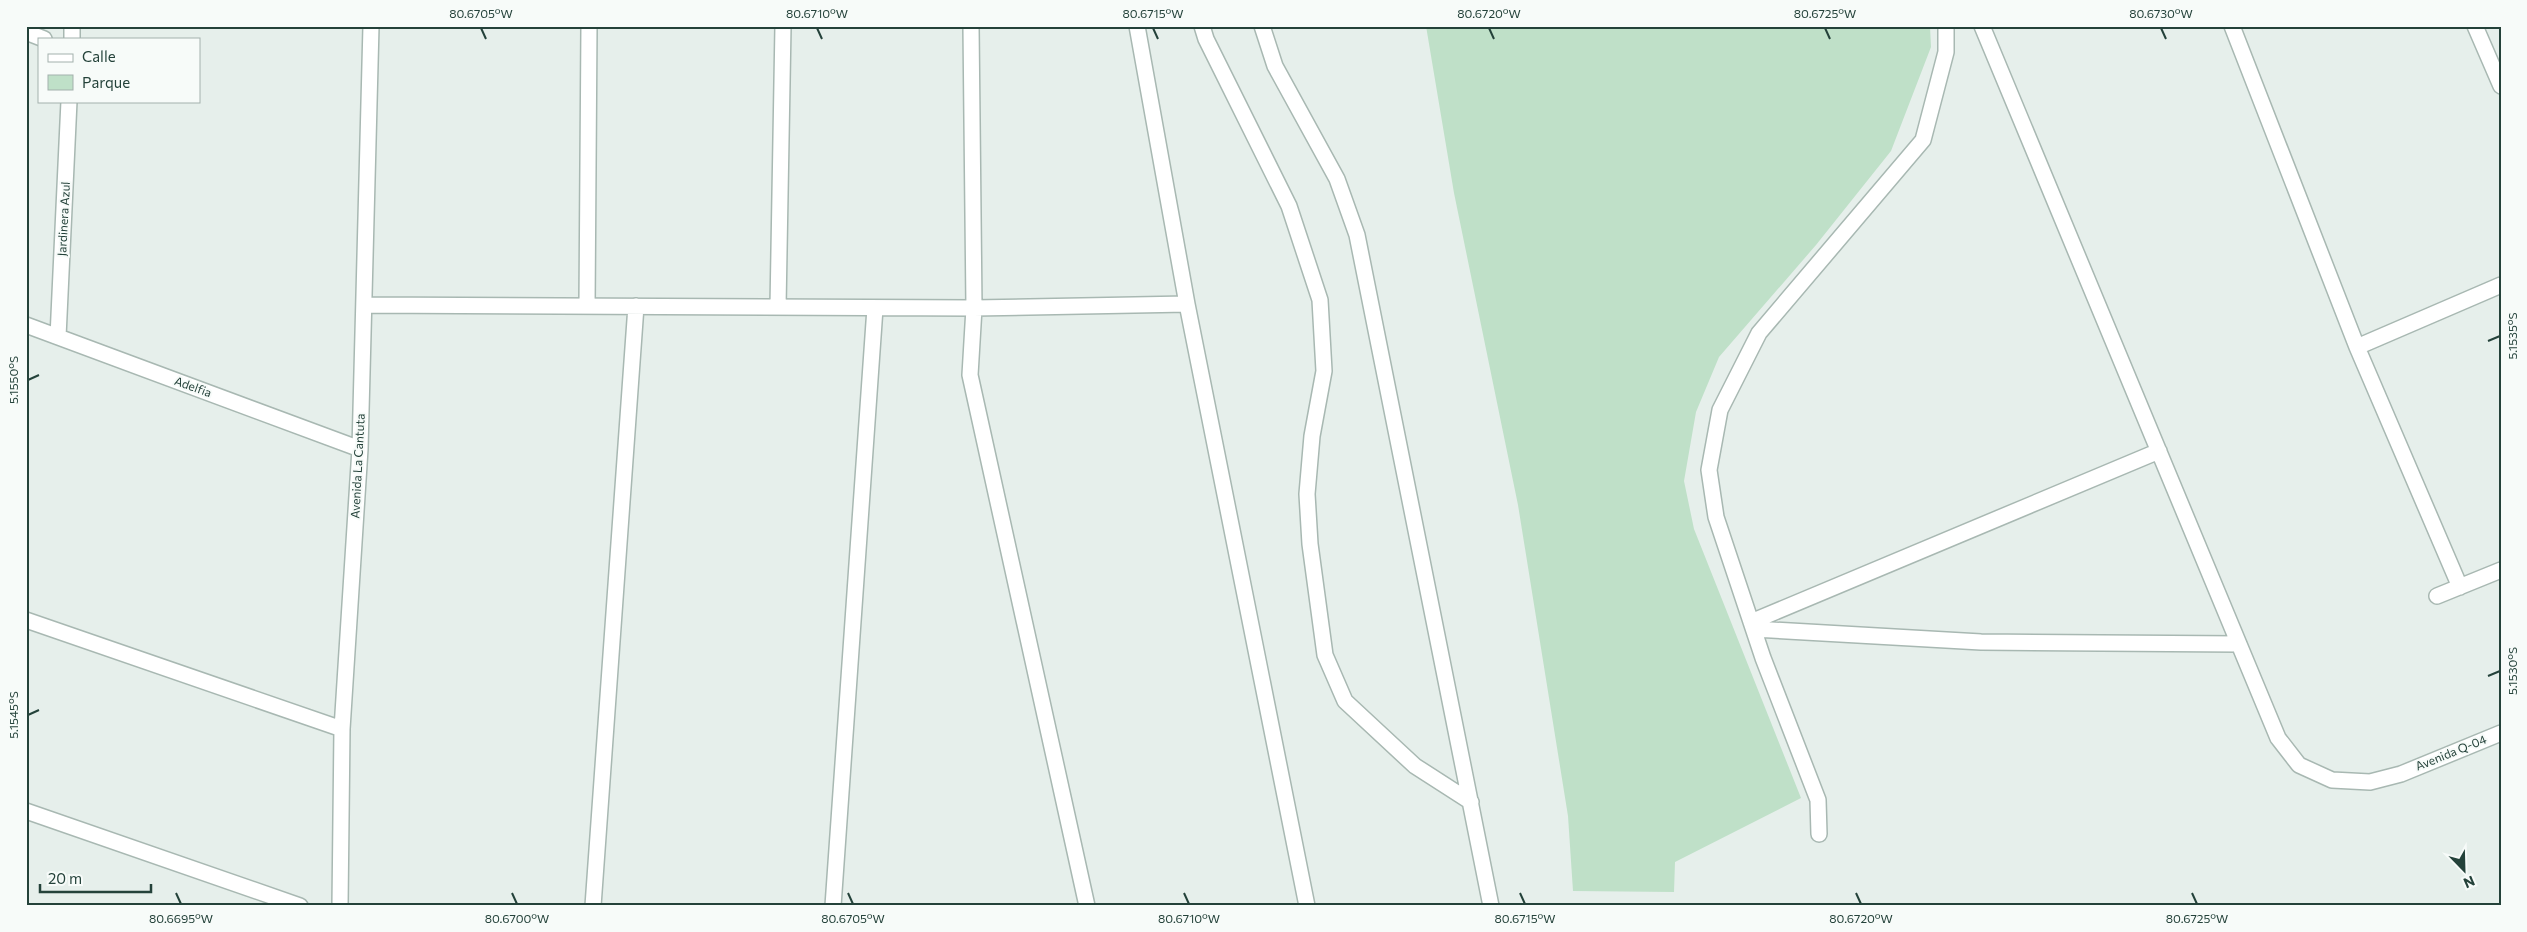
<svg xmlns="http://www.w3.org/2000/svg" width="2527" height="932" viewBox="0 0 2527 932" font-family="Commissioner,sans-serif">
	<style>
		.green { fill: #bfe0c8 }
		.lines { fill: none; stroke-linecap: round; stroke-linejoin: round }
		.minor-casing { stroke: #a8b8b2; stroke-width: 18 }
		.minor { stroke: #fff; stroke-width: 15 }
		.ticks { fill: none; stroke: #24423a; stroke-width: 2 }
		.labels { text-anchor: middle; stroke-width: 4; stroke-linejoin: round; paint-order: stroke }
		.street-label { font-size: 12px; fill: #24423a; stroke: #f7fbf9 }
		.neatline { fill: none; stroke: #24423a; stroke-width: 2 }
		.ticks-label { font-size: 12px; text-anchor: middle; fill: #24423a }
	</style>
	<rect width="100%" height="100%" fill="#e6efeb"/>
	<path class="green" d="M1426,26H1930L1931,47L1891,151L1816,245L1719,357L1696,412L1684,481L1694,529L1801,798L1675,862L1674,892L1573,891L1568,816L1518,505L1454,193Z"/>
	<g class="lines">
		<g class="minor-casing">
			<path id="minor" d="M971,26L974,308L970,375L1087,906
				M1137,26L1187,304L1307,906
				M1202,26L1206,39L1289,206L1320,300L1324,371L1312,436L1307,494L1310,544L1325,655L1345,701L1415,766L1471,802
				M1262,26L1275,66L1337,179L1357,235L1491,906
				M1982,26L2278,738L2299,765L2332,780L2370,782L2401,774L2501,733
				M2232,26L2357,347L2460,587
				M2475,26L2501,86
				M26,32L44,39
				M72,39V26
				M364,305L974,308L1187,304
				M587,306L589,26
				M778,307L783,26
				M26,325L360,449
				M58,337L69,101
				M2357,347L2501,285
				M2437,596L2501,570
				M26,620L342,729
				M1751,622L2159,451
				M1754,629L1981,642L2239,644
				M26,811L300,906
				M1819,834L1818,800L1763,658L1716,517L1709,470L1720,410L1759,333L1923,140L1946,52V26
				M340,906L342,729L360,449L371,26
				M593,906L636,306
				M833,906L875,308"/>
		</g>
		<use href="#minor" class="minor"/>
	</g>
	<path class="ticks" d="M481,28L486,39M817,28L822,39M1153,28L1158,39M1489,28L1494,39M1825,28L1830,39M2161,28L2166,39M2488,341L2500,336M28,380L39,375M2488,676L2500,671M28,715L39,710M176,893L181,904M512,893L517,904M848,893L853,904M1184,893L1189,904M1520,893L1525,904M1856,893L1861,904M2192,893L2197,904"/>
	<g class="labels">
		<g class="street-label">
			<text transform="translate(64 219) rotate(-87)" y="4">Jardinera Azul</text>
			<text transform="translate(193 387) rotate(20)" y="4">Adelfia</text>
			<text transform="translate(358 466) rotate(-87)" y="4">Avenida La Cantuta</text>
			<text transform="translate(2451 753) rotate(-22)" y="4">Avenida Q-04</text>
		</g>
	</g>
	<rect width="2527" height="932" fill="none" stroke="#f7fbf9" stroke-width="55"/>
	<rect x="38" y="38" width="162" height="65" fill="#f7fbf9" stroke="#a3b1ad"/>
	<rect x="48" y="54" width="25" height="8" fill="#ffffff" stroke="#a3b1ad"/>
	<text x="82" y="62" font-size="15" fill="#24423a">Calle</text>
	<rect x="48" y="75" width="25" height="15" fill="#bfe0c8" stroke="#a3b1ad"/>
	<text x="82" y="88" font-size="15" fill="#24423a">Parque</text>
	<g transform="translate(2464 870) rotate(157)" stroke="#f7fbf9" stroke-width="4" paint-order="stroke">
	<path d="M0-4L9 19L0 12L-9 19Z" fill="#24423a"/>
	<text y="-8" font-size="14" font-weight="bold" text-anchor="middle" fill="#24423a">N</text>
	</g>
	<path d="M40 884v8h111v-8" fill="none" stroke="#24423a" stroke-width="2.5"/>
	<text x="48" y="884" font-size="15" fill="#24423a" stroke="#f7fbf9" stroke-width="4" paint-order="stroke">20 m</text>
	<rect x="28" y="28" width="2472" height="876" class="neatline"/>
	<g class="ticks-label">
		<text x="481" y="18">80.6705°W</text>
		<text x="817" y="18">80.6710°W</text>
		<text x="1153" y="18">80.6715°W</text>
		<text x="1489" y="18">80.6720°W</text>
		<text x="1825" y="18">80.6725°W</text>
		<text x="2161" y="18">80.6730°W</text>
		<text transform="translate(2513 336) rotate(-90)" y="4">5.1535°S</text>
		<text transform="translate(14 380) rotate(-90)" y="4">5.1550°S</text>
		<text transform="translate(2513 671) rotate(-90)" y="4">5.1530°S</text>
		<text transform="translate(14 715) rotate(-90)" y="4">5.1545°S</text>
		<text x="181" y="923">80.6695°W</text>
		<text x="517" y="923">80.6700°W</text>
		<text x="853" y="923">80.6705°W</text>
		<text x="1189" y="923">80.6710°W</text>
		<text x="1525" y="923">80.6715°W</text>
		<text x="1861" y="923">80.6720°W</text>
		<text x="2197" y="923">80.6725°W</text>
	</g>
</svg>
